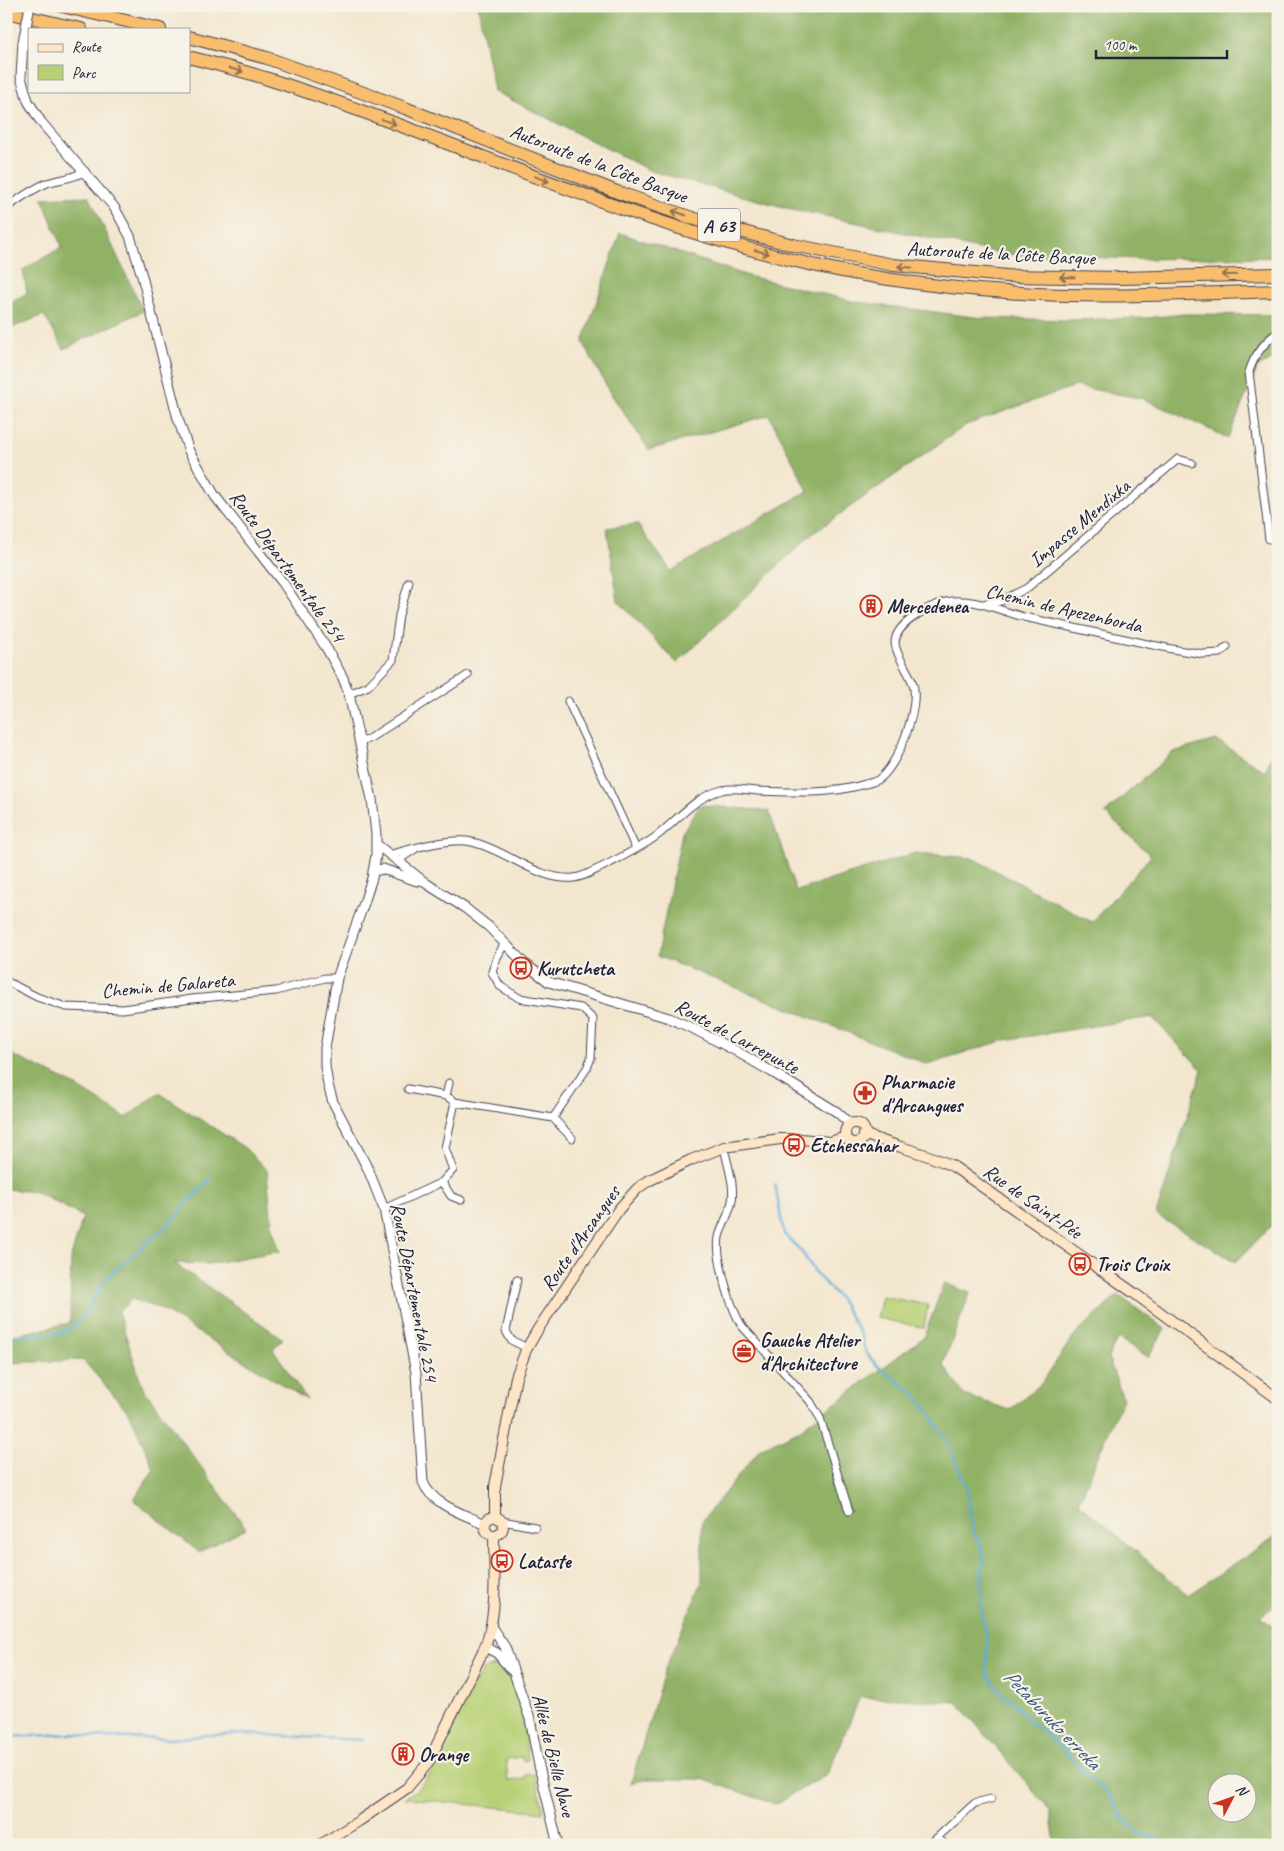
<svg xmlns="http://www.w3.org/2000/svg" width="1284" height="1851" viewBox="0 0 1284 1851" font-family="Caveat,sans-serif">
	<style>
		.green { fill: #b7d075; stroke: #6c7958 }
		.forest { fill: #91b266; stroke: #5a6a50; fill-rule: evenodd }
		.lines { fill: none; stroke-linecap: round; stroke-linejoin: round }
		.stream { stroke: #5eacd8; stroke-width: 2.5 }
		.minor-casing { stroke: #413f51; stroke-width: 9 }
		.tertiary-casing { stroke: #413f51; stroke-width: 11 }
		.secondary-casing { stroke: #413f51; stroke-width: 12 }
		.motorway-casing { stroke: #413f51; stroke-width: 14 }
		.minor { stroke: #fff; stroke-width: 7 }
		.tertiary { stroke: #fff; stroke-width: 9 }
		.secondary { stroke: #fde5c5; stroke-width: 10 }
		.motorway { stroke: #f9be6d; stroke-width: 12 }
		.tertiary-bridge-casing { stroke: #413f51; stroke-width: 11; stroke-linecap: butt }
		.tertiary-bridge { stroke: #fff; stroke-width: 9 }
		.oneway { stroke: #8e7054 }
		.labels { text-anchor: middle; stroke-width: 4.5; stroke-linejoin: round; paint-order: stroke }
		.shield { fill: #f7f3e8; stroke: #62616f; stroke-width: 1 }
		.shield-label { font-size: 19px; font-weight: bold; fill: #22223b }
		.street-label { font-size: 20px; fill: #22223b; stroke: #f7f3e8 }
		.poi-label { font-size: 20px; font-weight: bold; fill: #22223b; stroke: #f7f3e8; text-anchor: start }
		.water-label { font-size: 21px; font-style: italic; fill: #3a597a; stroke: #f7f3e8 }
	</style>
	<rect width="100%" height="100%" fill="#f7f3e8"/>
	<filter id="ink" filterUnits="userSpaceOnUse"><feTurbulence type="fractalNoise" baseFrequency=".02" numOctaves="2"/><feDisplacementMap in="SourceGraphic" scale="10" xChannelSelector="R" yChannelSelector="G"/><feConvolveMatrix kernelMatrix="1 2 1 2 8 2 1 2 1" color-interpolation-filters="sRGB"/></filter>
	<filter id="wash" filterUnits="userSpaceOnUse"><feTurbulence type="fractalNoise" baseFrequency=".0096" numOctaves="4" result="noise"/><feDisplacementMap in="SourceGraphic" scale="20" xChannelSelector="R" yChannelSelector="G"/><feGaussianBlur stdDeviation="1.12" result="paint"/><feColorMatrix in="noise" values="0 0 0 0 0 0 0 0 0 0 0 0 0 0 0 0 0 1.4 0 .05"/><feComposite in="paint" operator="in"/></filter>
	<g filter="url(#wash)">
		<rect width="100%" height="100%" fill="#f3e6ce"/>
		<path class="green" d="M882,1296L928,1305L924,1328L877,1318Z
			M499,1664C518,1674 527,1739 528,1760L523,1761L522,1757L506,1759L508,1781L525,1779V1775L535,1774L544,1812L405,1798L417,1789L432,1772L468,1695L483,1669L485,1670Z"/>
		<path class="forest" d="M478,6H1272L1278,18V257L1138,259L1003,254L783,207L651,171L494,91Z
			M89,196L143,311L64,349L44,315L6,330V305L27,293L23,270L62,247L42,198Z
			M620,233L748,276L856,302L982,318L1070,320L1146,318L1184,314L1278,315V356L1258,367L1228,438L1144,399L1075,386L966,425L809,536L677,663L618,601L607,528L637,524L671,571L808,491L769,415L649,450L609,391L583,342Z
			M1216,740L1265,771L1278,742V1219L1236,1262L1156,1215L1202,1070L1152,1017L1005,1040L927,1064L657,956L682,833L700,805L769,811L796,891L915,853L972,858L1092,922L1151,856L1105,813L1173,752Z
			M6,1052L71,1083L126,1118L159,1093L245,1148L267,1170L272,1228L280,1251L208,1264L174,1263L283,1339L273,1349L307,1400L161,1309L132,1299L118,1312L143,1388L246,1528L199,1552L134,1500L154,1469L130,1414L83,1360L6,1363V1337L70,1323L71,1257L83,1217L36,1192L6,1189Z
			M944,1283L970,1293L943,1364L964,1395L1010,1410L1041,1384L1073,1337L1118,1295L1165,1329L1148,1357L1118,1338L1108,1357L1123,1399L1109,1429L1079,1503L1188,1595L1273,1538L1278,1532V1602L1261,1617L1278,1631V1845H1055L1050,1810L957,1702L860,1697L827,1775L775,1804L702,1779H645L631,1783L665,1669L702,1582V1521L760,1449L798,1431L924,1337ZM1216,1784H1246V1814H1216Z"/>
		<g class="lines">
			<path class="stream" d="M775,1185L784,1234L802,1252L817,1275L840,1299L861,1335L865,1350L871,1359L880,1368L915,1394L926,1408L947,1442L966,1485L973,1530L976,1538L980,1542L984,1557L982,1566V1599L980,1607L987,1637V1673L1003,1696L1013,1701L1029,1721L1061,1747L1093,1782L1109,1794L1124,1820L1139,1833L1177,1845
				M6,1336L55,1334L68,1330L82,1318L102,1285L110,1275L173,1220L190,1199L201,1189L210,1178
				M6,1737L74,1734L100,1737L171,1739L208,1735L244,1734L363,1740"/>
		</g>
	</g>
	<g filter="url(#ink)">
		<g class="lines">
			<g class="minor-casing">
				<path id="minor" d="M1275,6L1278,13
					M6,208C19,199 32,189 47,183C60,179 73,179 85,171
					M1278,332C1263,343 1254,355 1249,372L1269,539L1278,538
					M983,604L1001,601L1027,588L1178,459L1192,463
					M349,694L368,686L393,660L399,615L409,582
					M568,701L636,849
					M361,742L370,738L468,675
					M389,855C411,849 450,837 472,842C507,850 537,881 574,878C584,877 593,871 602,867C621,857 641,848 658,835C679,818 695,797 722,790C732,787 746,790 757,791C793,792 830,795 865,784C869,783 875,782 879,779C898,766 920,707 913,684C909,672 900,661 896,648C889,626 929,606 946,602C971,596 1000,611 1024,617C1051,623 1079,629 1106,635C1132,640 1158,647 1184,651L1204,654L1220,653L1227,647
					M400,864L403,857L415,849
					M505,943L497,957L492,972L500,986L519,998L581,1008L593,1019L591,1058L587,1068L553,1118
					M6,981L37,997L66,1007L123,1009L192,999L276,991L325,978H337
					M408,1089L446,1096L455,1102L553,1118L572,1138
					M446,1096L449,1083
					M724,1147C727,1164 735,1184 732,1201C730,1213 722,1225 719,1237C715,1257 731,1309 742,1326L810,1401L820,1418L849,1511
					M442,1182L451,1196L461,1200
					M384,1209L442,1182L453,1170L445,1148L455,1102
					M517,1280L506,1331L511,1340L527,1348
					M502,1521L535,1527
					M938,1838L945,1845
					M929,1845L975,1803L991,1799"/>
			</g>
			<g class="tertiary-casing">
				<path id="tertiary" d="M23,42L21,77L28,101L41,122L114,207L130,236L142,276L178,419L189,451L215,496L283,583L327,649L343,678L349,694L372,799L376,834V855L372,878L364,903L337,978L325,1048V1066L328,1085L333,1102L368,1169L384,1209L416,1373L423,1482C432,1505 464,1514 485,1524
					M376,844L427,884L465,908L489,927L524,963L549,982L669,1018L692,1028L736,1051L772,1072L837,1112L850,1124
					M373,871L383,869L417,881
					M492,1628L505,1647L530,1719L539,1766L558,1845
					M485,1647L497,1653L511,1670"/>
			</g>
			<g class="secondary-casing">
				<path id="secondary" d="M845 1133a10 10 0 1 1 20 0a10 10 0 1 1-20 0Z
					M864,1134C894,1147 926,1152 954,1167L1134,1293L1278,1399
					M485 1526a9 9 0 1 1 18 0a9 9 0 1 1-18 0Z
					M495,1517V1486L516,1377L526,1350L538,1329L619,1209L637,1189L648,1181L691,1160L724,1147L780,1139H801L830,1142L846,1137
					M320,1845L359,1821L407,1788L428,1763L485,1647C498,1612 494,1572 494,1536"/>
			</g>
			<g class="motorway-casing">
				<path id="motorway" d="M62,6L160,29
					M6,12L81,29
					M189,37L267,58L405,108L617,192L698,220L793,245L893,265L1007,276L1121,278L1278,274
					M189,57C214,64 240,70 265,78C441,134 609,215 788,259C859,277 934,287 1006,292C1096,299 1188,294 1278,291"/>
			</g>
			<use href="#minor" class="minor"/>
			<use href="#tertiary" class="tertiary"/>
			<use href="#secondary" class="secondary"/>
			<use href="#motorway" class="motorway"/>
			<g class="tertiary-bridge-casing">
				<path id="tertiary-bridge" d="M23,42L30,6"/>
			</g>
			<use href="#tertiary-bridge" class="tertiary-bridge"/>
		</g>
		<defs><path id="oneway-shaft" d="M-6 0H5M1.5-3L5.5 0L1.5 3" fill="none" stroke-width="1.6" stroke-linecap="round" stroke-linejoin="round" transform="scale(1.25)"/></defs>
		<g class="oneway">
			<use href="#oneway-shaft" transform="translate(236 70) rotate(15)"/>
			<use href="#oneway-shaft" transform="translate(389 122) rotate(20)"/>
			<use href="#oneway-shaft" transform="translate(542 179) rotate(21)"/>
			<use href="#oneway-shaft" transform="translate(679 213) rotate(-162)"/>
			<use href="#oneway-shaft" transform="translate(762 252) rotate(15)"/>
			<use href="#oneway-shaft" transform="translate(905 267) rotate(-175)"/>
			<use href="#oneway-shaft" transform="translate(1229 275) rotate(179)"/>
			<use href="#oneway-shaft" transform="translate(1067 277) rotate(-179)"/>
		</g>
	</g>
	<defs>
		<g id="building-ring" transform="scale(1.125)"><circle r="9.5" fill="#f7f3e8" stroke="#c8321e" stroke-width="1.5"/><path d="M-4-6H4V6H1V3H-1V6H-4ZM-2.5-4.3h1.7v1.8h-1.7ZM.8-4.3h1.7v1.8H.8ZM-2.5-1h1.7V.8h-1.7ZM.8-1h1.7V.8H.8Z" fill="#c8321e"/></g>
		<g id="bus-ring" transform="scale(1.125)"><circle r="9.5" fill="#f7f3e8" stroke="#c8321e" stroke-width="1.5"/><path d="M-5-6H5V4H4V6H2V4H-2V6H-4V4H-5ZM-3.5-4V0h7V-4ZM-3.5 1.2v1.5H-2V1.2ZM2 1.2v1.5H3.5V1.2Z" fill="#c8321e"/></g>
		<g id="pharmacy-ring" transform="scale(1.125)"><circle r="9.5" fill="#f7f3e8" stroke="#c8321e" stroke-width="1.5"/><path d="M-2-6h4v4h4v4h-4v4h-4v-4h-4v-4h4Z" fill="#c8321e"/></g>
		<g id="office-ring" transform="scale(1.125)"><circle r="9.5" fill="#f7f3e8" stroke="#c8321e" stroke-width="1.5"/><path d="M-6-3h4V-5.5h4V-3h4V5H-6ZM-1-4.5V-3h2v-1.5ZM-6 0V1H6V0Z" fill="#c8321e"/></g>
	</defs>
	<g fill-rule="evenodd">
		<use href="#building-ring" x="871" y="606"/>
		<use href="#bus-ring" x="521" y="968"/>
		<use href="#pharmacy-ring" x="865" y="1093"/>
		<use href="#bus-ring" x="794" y="1145"/>
		<use href="#bus-ring" x="1080" y="1264"/>
		<use href="#office-ring" x="744" y="1351"/>
		<use href="#bus-ring" x="502" y="1561"/>
		<use href="#building-ring" x="403" y="1754"/>
	</g>
	<g class="labels">
		<rect class="shield" x="698" y="208.5" width="42" height="33" rx="4"/>
		<g class="shield-label">
			<text x="719" y="232">A 63</text>
		</g>
		<g class="street-label">
			<text transform="translate(599 163) rotate(21)" y="7">Autoroute de la Côte Basque</text>
			<text transform="translate(1001 253) rotate(3)" y="7">Autoroute de la Côte Basque</text>
			<text transform="translate(1079 523) rotate(-40)" y="7">Impasse Mendixka</text>
			<text transform="translate(288 566) rotate(54)" y="7">Route Départementale 254</text>
			<text transform="translate(1064 608) rotate(13)" y="7">Chemin de Apezenborda</text>
			<text transform="translate(168 985) rotate(-5)" y="7">Chemin de Galareta</text>
			<text transform="translate(737 1036) rotate(28)" y="7">Route de Larrepunte</text>
			<text transform="translate(1033 1201) rotate(35)" y="7">Rue de Saint-Pée</text>
			<text transform="translate(580 1238) rotate(-55)" y="7">Route d'Arcangues</text>
			<text transform="translate(415 1292) rotate(79)" y="7">Route Départementale 254</text>
			<text transform="translate(554 1755) rotate(76)" y="7">Allée de Bielle Nave</text>
		</g>
		<g class="poi-label">
			<text x="887" y="613">Mercedenea</text>
			<text x="537" y="975">Kurutcheta</text>
			<text x="881" y="1089">Pharmacie<tspan x="881" dy="23">d'Arcangues</tspan></text>
			<text x="810" y="1152">Etchessahar</text>
			<text x="1096" y="1271">Trois Croix</text>
			<text x="760" y="1347">Gauche Atelier<tspan x="760" dy="23">d'Architecture</tspan></text>
			<text x="518" y="1568">Lataste</text>
			<text x="419" y="1761">Orange</text>
		</g>
		<g class="water-label">
			<text transform="translate(1052 1719) rotate(46)" y="7">Petaburuko erreka</text>
		</g>
	</g>
	<rect width="1284" height="1851" fill="none" stroke="#f7f3e8" stroke-width="25"/>
	<rect x="28" y="28" width="162" height="65" fill="#f7f3e8" stroke="#a29fa3"/>
	<rect x="38" y="44" width="25" height="8" fill="#fde5c5" stroke="#a29fa3"/>
	<text x="72" y="52" font-size="15" fill="#22223b">Route</text>
	<rect x="38" y="65" width="25" height="15" fill="#b7d075" stroke="#a29fa3"/>
	<text x="72" y="78" font-size="15" fill="#22223b">Parc</text>
	<g transform="translate(1232 1798) rotate(49)"><circle r="24" fill="#f7f3e8" stroke="#a29fa3"/>
	<path d="M0-4L9 19L0 12L-9 19Z" fill="#c8321e"/>
	<text y="-8" font-size="14" font-weight="bold" text-anchor="middle" fill="#22223b">N</text>
	</g>
	<path d="M1096 50v8h131v-8" fill="none" stroke="#22223b" stroke-width="2.5"/>
	<text x="1104" y="50" font-size="15" fill="#22223b" stroke="#f7f3e8" stroke-width="4" paint-order="stroke">100 m</text>
</svg>
